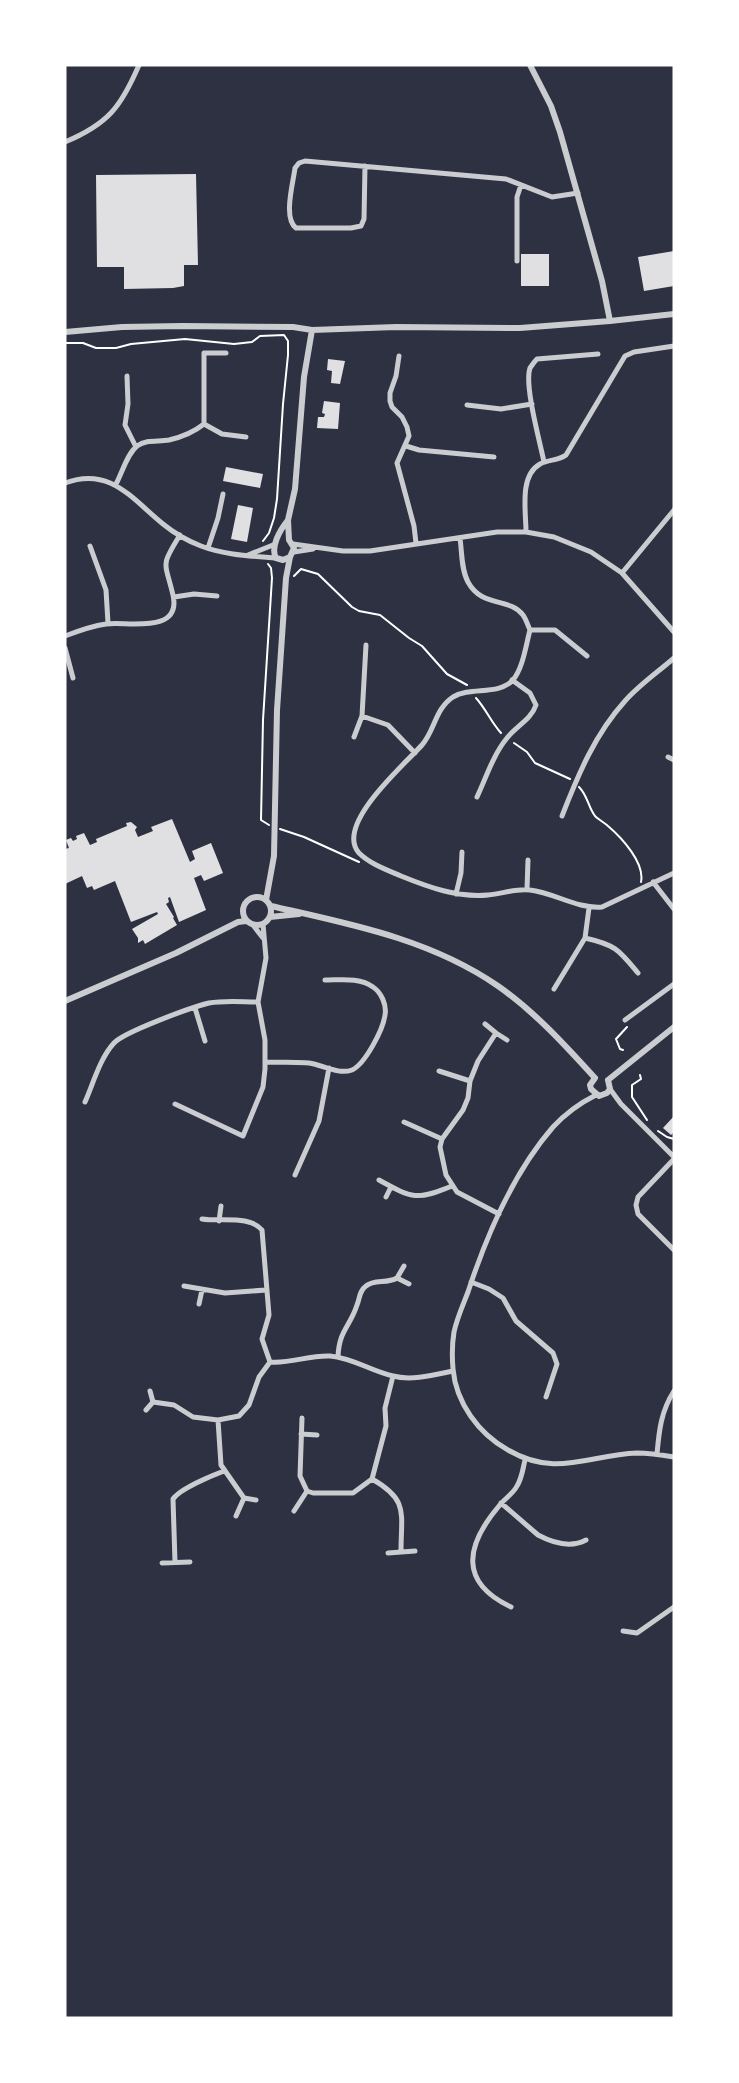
<svg xmlns="http://www.w3.org/2000/svg" width="739" height="2083" viewBox="0 0 739 2083" font-family="Inter,sans-serif">
	<style>
		.building { fill: #e0e0e3 }
		.lines { fill: none; stroke-linecap: round; stroke-linejoin: round }
		.path { stroke: #fff; stroke-width: 2 }
		.minor { stroke: #caccd0; stroke-width: 5 }
		.tertiary { stroke: #caccd0; stroke-width: 6 }
	</style>
	<rect width="100%" height="100%" fill="#2d3142"/>
	<path class="building" d="M196,174L198,265H184V286L173,288L124,289V267H97L96,175Z
		M674,251V286L644,291L638,257Z
		M521,254H549V286H521Z
		M328,359L345,361L340,384L331,383L332,371L327,370Z
		M324,401L340,403L338,429L317,428L318,417H324L325,414L322,413Z
		M226,467L263,474L260,488L223,481Z
		M238,505L253,508L247,542L231,539Z
		M172,819L190,862L195,859L192,851L211,843L223,873L204,881L201,875L194,878L206,910L179,922L170,897L168,898L169,902L166,904L174,917L173,918L177,925L145,944L143,940L138,943V938L132,929L158,914L157,912L131,922L115,881L94,890L92,886L87,888L82,876L65,884V849L69,848L66,840L71,838L73,841L77,839L76,836L84,833L90,845L97,842L96,839L127,826L126,823L131,822L137,827L135,830L138,837L153,831L151,827Z
		M674,1116V1132L671,1135L663,1128Z"/>
	<g class="lines">
		<path class="path" d="M65,343H83L96,348H116L131,344L185,339L234,344L252,342L260,336L284,335L288,341V355L283,404L277,499L274,518L269,533L263,541
			M268,564L271,568L272,578L263,720L261,820L269,825
			M294,576L301,569L318,574L352,607L359,611L380,615L409,638L422,646L447,674L467,685
			M476,698C486,709 491,722 501,733
			M514,743L527,752L535,763L570,779
			M579,787C588,796 588,807 595,816C599,820 605,823 608,826C622,838 645,863 641,882
			M280,829L304,837L359,862
			M623,1050L620,1049L616,1039L627,1027
			M640,1075L641,1079L632,1085V1097L647,1120
			M658,1131L667,1137L674,1139"/>
		<path class="minor" d="M65,142C108,124 121,107 139,65
			M365,166L364,219L361,226L351,228H296C283,218 293,184 295,168L299,163L305,161L506,179L552,197L578,193
			M517,261V197L521,185
			M399,356L396,376L390,393V401L392,407L402,417L407,427L409,436L397,463L414,526L416,543
			M127,376L128,404L125,425L136,447
			M467,405L501,409L532,404
			M204,424L222,434L246,437
			M406,446L419,450L494,457
			M544,462C540,442 524,385 530,368C532,365 534,362 537,359L598,354
			M65,483C110,466 132,499 163,524C174,533 188,541 201,546C224,555 252,556 276,558
			M116,484C122,473 127,454 137,446C147,439 158,442 169,440C182,437 194,432 204,424V353H226
			M526,532C526,511 519,476 540,464C549,459 558,461 566,455L625,356L634,352L674,346
			M460,538C462,552 461,569 468,582C482,608 509,597 523,615C526,619 528,626 530,630C526,645 523,668 513,680C498,696 471,686 453,697C435,709 435,730 422,745C405,764 334,825 359,853C370,864 387,870 401,876C428,887 458,898 488,895C502,894 516,888 530,890C555,893 577,909 602,907L674,873
			M293,544L343,551H370L497,532H526L554,537L591,552L622,573L674,632
			M90,546L106,590L108,623
			M208,548L218,518L223,494
			M294,552L313,549
			M248,555L273,545
			M622,573L674,510
			M174,597L194,594L217,596
			M530,630H555L587,656
			M65,636C78,631 92,626 106,624C126,621 182,635 173,595C165,561 160,567 180,535
			M65,648L73,678
			M362,716L388,725L415,753
			M354,737L362,716L366,645
			M668,757L674,760
			M477,797C486,778 493,755 507,738C516,726 531,720 536,705L530,693L512,680
			M562,816C578,775 595,734 625,701C639,685 658,672 674,658
			M653,882L674,909
			M527,889L528,860
			M456,894L461,873L462,852
			M253,925L263,938
			M585,938C616,945 619,950 638,973
			M554,989L585,938L589,908
			M195,1008L205,1041
			M625,1020L674,984
			M485,1024L496,1033
			M265,1062C280,1062 295,1062 309,1063C323,1065 338,1075 352,1070C365,1064 383,1030 385,1015C387,1005 381,992 373,987C360,977 340,980 325,980
			M439,1071L470,1081
			M610,1089L621,1104L674,1157
			M596,1095C580,1103 566,1113 553,1127C513,1173 487,1234 468,1292C463,1305 457,1318 454,1332C452,1344 452,1357 453,1369C456,1403 479,1434 508,1450C556,1478 588,1455 637,1453C650,1453 662,1455 674,1457
			M85,1102C93,1084 100,1058 114,1043C124,1032 192,1007 209,1003C225,1000 243,1002 258,1002
			M175,1104L243,1136L263,1087L265,1069V1040L258,1002L266,958L263,924
			M404,1122L442,1139
			M674,1159L638,1197L636,1205L638,1214L674,1250
			M295,1175L319,1121L329,1068
			M379,1180C412,1198 416,1201 452,1186
			M386,1197L391,1187
			M499,1214L457,1192L446,1175L440,1147L442,1139L463,1110L468,1098L470,1081L478,1061L496,1033L507,1040
			M219,1221L221,1206
			M397,1278L404,1266
			M471,1282L489,1289L503,1298L516,1321L553,1353L557,1364L546,1397
			M184,1286L225,1293L266,1290
			M199,1304L202,1290
			M338,1357C339,1330 350,1327 357,1305C360,1298 359,1291 366,1286C374,1279 387,1284 397,1278L409,1284
			M270,1362C290,1364 309,1355 330,1356C353,1358 371,1371 393,1376C411,1381 434,1375 453,1371
			M150,1391L153,1402L174,1405L193,1417L218,1420L239,1416L249,1405L259,1377L270,1362L262,1339L269,1315L262,1230C250,1215 221,1222 202,1219
			M146,1410L153,1402
			M218,1420L221,1465L244,1498L256,1500
			M301,1434L317,1435
			M657,1454C659,1431 661,1411 674,1391
			M372,1479C409,1500 401,1513 401,1551
			M307,1491L313,1493H353L372,1479L386,1426L385,1408L393,1376
			M501,1503L538,1535C553,1543 571,1548 586,1540
			M294,1511L307,1491L300,1476L302,1418
			M236,1516L244,1498
			M388,1553L415,1551
			M175,1562L173,1499C180,1489 211,1476 224,1471
			M162,1563L190,1562
			M511,1607C458,1582 466,1545 499,1506C504,1499 513,1494 517,1486C522,1478 523,1468 525,1460
			M623,1631L637,1633L674,1607"/>
		<path class="tertiary" d="M530,65L551,106L560,132L602,281L610,321
			M65,332L122,327L182,326L293,327L312,330L396,327L520,328L610,321L674,314
			M288,520C280,530 270,547 276,558L283,560L290,557
			M243 911a14 14 0 1 1 28 0a14 14 0 1 1-28 0Z
			M266,900L274,856L277,710L286,578L290,557L294,548L289,540L288,520L295,489L304,377L312,330
			M271,906C350,924 430,939 498,986C535,1012 565,1045 595,1078
			M270,917L299,914
			M65,1001L176,953L238,922L246,921
			M595,1078L590,1085L591,1089L599,1096L607,1093L610,1089L608,1080
			M608,1080L674,1027"/>
	</g>
	<rect width="739" height="2083" fill="none" stroke="#ffffff" stroke-width="133"/>
</svg>
